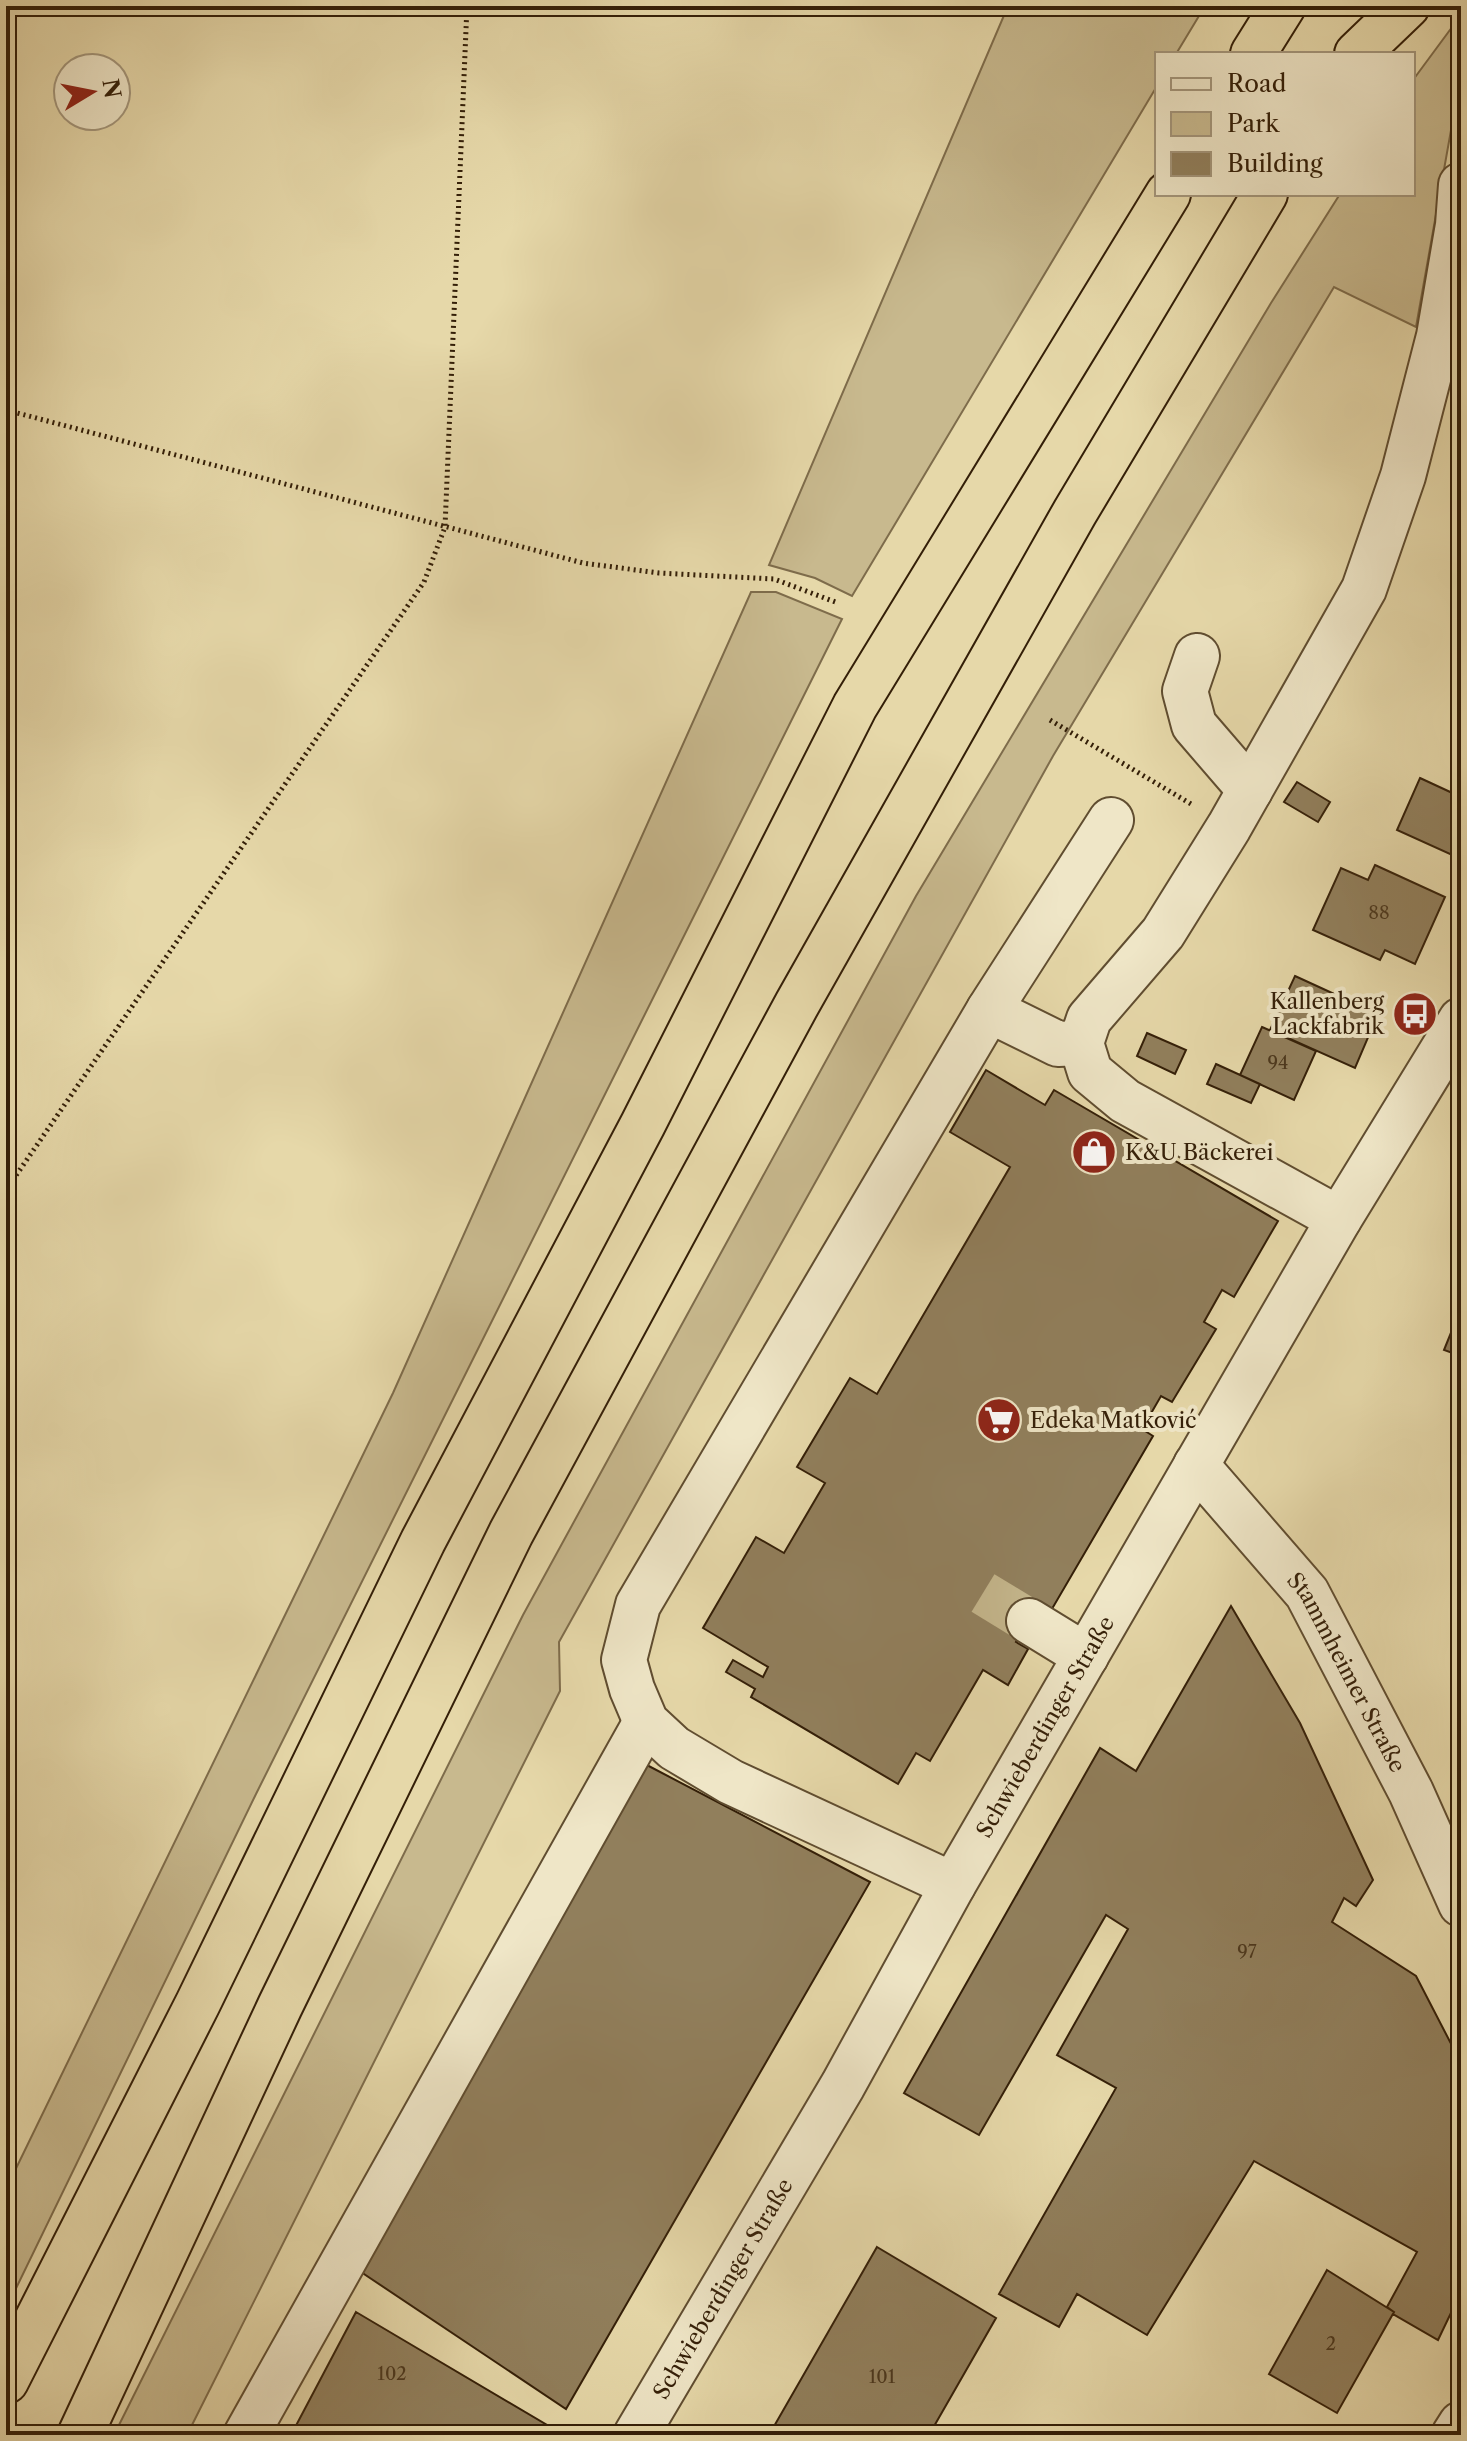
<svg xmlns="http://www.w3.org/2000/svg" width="1467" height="2441" viewBox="0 0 1467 2441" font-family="'Libre Caslon Text',serif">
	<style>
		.green { fill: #c8b98e; stroke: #7e6c4b; stroke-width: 2 }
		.building { fill: #917f5c; stroke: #341f08; stroke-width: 2 }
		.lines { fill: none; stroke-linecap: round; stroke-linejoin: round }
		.minor-tunnel { stroke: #c2b389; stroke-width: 44; stroke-dasharray: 44 22; stroke-linecap: butt }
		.minor-casing { stroke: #604d30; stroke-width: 48 }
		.highway-casing { stroke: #341f08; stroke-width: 48 }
		.path { stroke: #341f08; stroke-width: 5; stroke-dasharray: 2 4; stroke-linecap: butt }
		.minor { stroke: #efe6c7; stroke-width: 44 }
		.highway { stroke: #e6d8a9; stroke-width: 44 }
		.labels { text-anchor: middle; stroke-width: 8; stroke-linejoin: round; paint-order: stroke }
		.number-label { font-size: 18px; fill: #4b371d }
		.poi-label { font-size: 22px; fill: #341f08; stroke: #efe6c7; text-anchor: start }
		.street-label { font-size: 22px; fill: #341f08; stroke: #efe6c7 }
	</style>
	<rect width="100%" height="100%" fill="#e6d8a9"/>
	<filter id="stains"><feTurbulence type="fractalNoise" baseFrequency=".0025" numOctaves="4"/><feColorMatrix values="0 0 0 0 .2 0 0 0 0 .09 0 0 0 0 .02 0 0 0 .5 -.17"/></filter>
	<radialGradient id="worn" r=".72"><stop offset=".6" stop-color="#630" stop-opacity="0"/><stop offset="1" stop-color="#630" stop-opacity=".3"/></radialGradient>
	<path class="green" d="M1008,6H1205L1176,54H1157V86L852,596L815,578L769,565Z
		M1461,15V94L1456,102L1416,327L1334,287L1053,756L559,1642L560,1691L187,2435H114L523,1615L916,896L1271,303L1340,194H1413V80Z
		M751,592H776L842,619L256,1794L6,2309V2189L393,1393Z"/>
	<path class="building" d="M1461,489V520L1453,518Z
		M1420,778L1461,797V859L1397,830Z
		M1297,782L1330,802L1318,822L1284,802Z
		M1375,865L1445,897L1415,964L1385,950L1380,960L1313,930L1341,868L1368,880Z
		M1295,976L1378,1014L1355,1068L1270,1030Z
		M1262,1027L1316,1051L1294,1100L1240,1075Z
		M1147,1033L1186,1050L1175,1074L1137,1056Z
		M1216,1064L1260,1084L1251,1103L1207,1084Z
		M986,1070L1045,1105L1054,1090L1278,1221L1234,1297L1222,1290L1204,1322L1216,1329L1172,1402L1161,1396L1142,1429L1153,1436L1049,1614L1029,1621L1016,1642L1028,1649L1008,1685L983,1670L930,1761L916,1753L898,1784L751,1697L755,1689L726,1672L733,1660L763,1677L768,1667L703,1628L756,1537L784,1553L825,1483L797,1467L850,1378L877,1394L1010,1167L950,1132Z
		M1461,1308V1356L1444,1350Z
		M1231,1606L1300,1723L1373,1880L1356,1906L1344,1898L1332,1922L1416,1976L1461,2063V2292L1438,2340L1393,2314L1394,2312L1387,2307L1417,2252L1254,2161L1147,2335L1077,2294L1059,2327L999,2294L1116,2088L1057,2055L1128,1929L1106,1915L979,2135L904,2093L1100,1748L1136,1771Z
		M643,1763L870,1882L566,2409L355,2268Z
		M877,2247L996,2318L929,2435H769Z
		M1327,2270L1394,2312L1337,2413L1269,2374Z
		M356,2312L564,2435H291Z"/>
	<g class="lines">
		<path class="minor-tunnel" d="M983,1593L1029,1621"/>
		<g class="minor-casing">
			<g id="minor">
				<path d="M1197,656L1185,691L1194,725L1250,790"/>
				<path d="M989,1010L1058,1044L1081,1043"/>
				<path d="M1339,1219L1125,1101L1090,1072L1081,1043L1089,1019L1163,933L1229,827L1364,589L1403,476L1439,336L1458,225L1461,185"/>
				<path id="s1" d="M1196,1465L1307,1593L1411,1792L1461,1904"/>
				<path d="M1029,1621L1086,1656"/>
				<path d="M953,1885L731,1782L674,1748L646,1722L632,1689L624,1660L638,1605L989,1010L1111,820"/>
				<path d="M246,2435L646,1722"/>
				<path id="s2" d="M636,2435L843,2085L953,1885L1339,1219L1461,1020"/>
				<path d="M1454,2435L1461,2424"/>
			</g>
		</g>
		<g class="highway-casing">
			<path id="highway" d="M1253,54L1283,6
				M1357,54L1407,6
				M6,2381L198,2003L423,1541L643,1124L855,706L1168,194
				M80,2435L280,2006L511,1533L797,1004L1075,512L1265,194"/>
		</g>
		<path class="path" d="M6,410L583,563L659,573L774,579L838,603
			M1050,720L1191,804
			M6,1190L424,582L445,527L467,6"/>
		<use href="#minor" class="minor"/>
		<use href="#highway" class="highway"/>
	</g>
	<defs>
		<g id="bus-disc" transform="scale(2.3)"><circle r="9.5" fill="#8f2418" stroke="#efe6c7"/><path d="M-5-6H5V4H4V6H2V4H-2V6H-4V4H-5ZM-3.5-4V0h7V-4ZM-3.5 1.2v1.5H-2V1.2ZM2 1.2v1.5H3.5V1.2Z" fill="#fff"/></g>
		<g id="shop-disc" transform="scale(2.3)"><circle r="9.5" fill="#8f2418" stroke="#efe6c7"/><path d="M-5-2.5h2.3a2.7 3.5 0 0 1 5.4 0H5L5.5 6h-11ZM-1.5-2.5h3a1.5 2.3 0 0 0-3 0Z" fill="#fff"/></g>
		<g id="supermarket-disc" transform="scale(2.3)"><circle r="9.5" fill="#8f2418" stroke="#efe6c7"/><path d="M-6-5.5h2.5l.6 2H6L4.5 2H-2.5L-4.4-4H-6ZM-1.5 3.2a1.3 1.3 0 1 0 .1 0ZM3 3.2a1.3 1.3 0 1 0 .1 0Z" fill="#fff"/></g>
	</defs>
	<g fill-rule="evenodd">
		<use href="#bus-disc" x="1415" y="1014"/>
		<use href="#shop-disc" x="1094" y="1152"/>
		<use href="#supermarket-disc" x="999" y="1420"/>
	</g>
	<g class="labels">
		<g class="number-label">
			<text x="1379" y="919">88</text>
			<text x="1278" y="1069">94</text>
			<text x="1247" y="1958">97</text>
			<text x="1331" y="2350">2</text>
			<text x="392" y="2380">102</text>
			<text x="882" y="2383">101</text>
		</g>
		<g class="poi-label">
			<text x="1384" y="1009" text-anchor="end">Kallenberg<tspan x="1384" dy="25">Lackfabrik</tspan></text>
			<text x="1125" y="1160">K&amp;U Bäckerei</text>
			<text x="1030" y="1428">Edeka Matković</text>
		</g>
		<g class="street-label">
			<text dy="8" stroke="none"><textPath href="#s1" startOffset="258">Stammheimer Straße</textPath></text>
			<text dy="8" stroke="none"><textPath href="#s2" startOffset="818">Schwieberdinger Straße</textPath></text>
			<text dy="8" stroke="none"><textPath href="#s2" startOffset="170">Schwieberdinger Straße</textPath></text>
		</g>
	</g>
	<rect width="1467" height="2441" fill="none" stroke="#e6d8a9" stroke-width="32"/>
	<rect x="8" y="8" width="1451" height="2425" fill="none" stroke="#341f08" stroke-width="4"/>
	<rect x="16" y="16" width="1435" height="2409" fill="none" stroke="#341f08" stroke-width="2"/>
	<rect x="1155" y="52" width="260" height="144" fill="#efe6c7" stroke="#a4967b" stroke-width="2"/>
	<rect x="1171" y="78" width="40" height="12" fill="#efe6c7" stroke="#a4967b" stroke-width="2"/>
	<text x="1227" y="92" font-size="24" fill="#341f08">Road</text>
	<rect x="1171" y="112" width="40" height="24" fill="#c8b98e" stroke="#a4967b" stroke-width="2"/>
	<text x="1227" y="132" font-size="24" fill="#341f08">Park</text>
	<rect x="1171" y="152" width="40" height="24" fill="#917f5c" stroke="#a4967b" stroke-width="2"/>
	<text x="1227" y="172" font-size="24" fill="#341f08">Building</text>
	<g transform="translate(92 92) rotate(80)"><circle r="38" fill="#efe6c7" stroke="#a4967b" stroke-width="2"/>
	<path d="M0-6L14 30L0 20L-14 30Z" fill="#8f2418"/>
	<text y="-12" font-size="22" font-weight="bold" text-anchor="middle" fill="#341f08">N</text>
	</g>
	<rect width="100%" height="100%" filter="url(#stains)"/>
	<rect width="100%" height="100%" fill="url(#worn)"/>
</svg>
